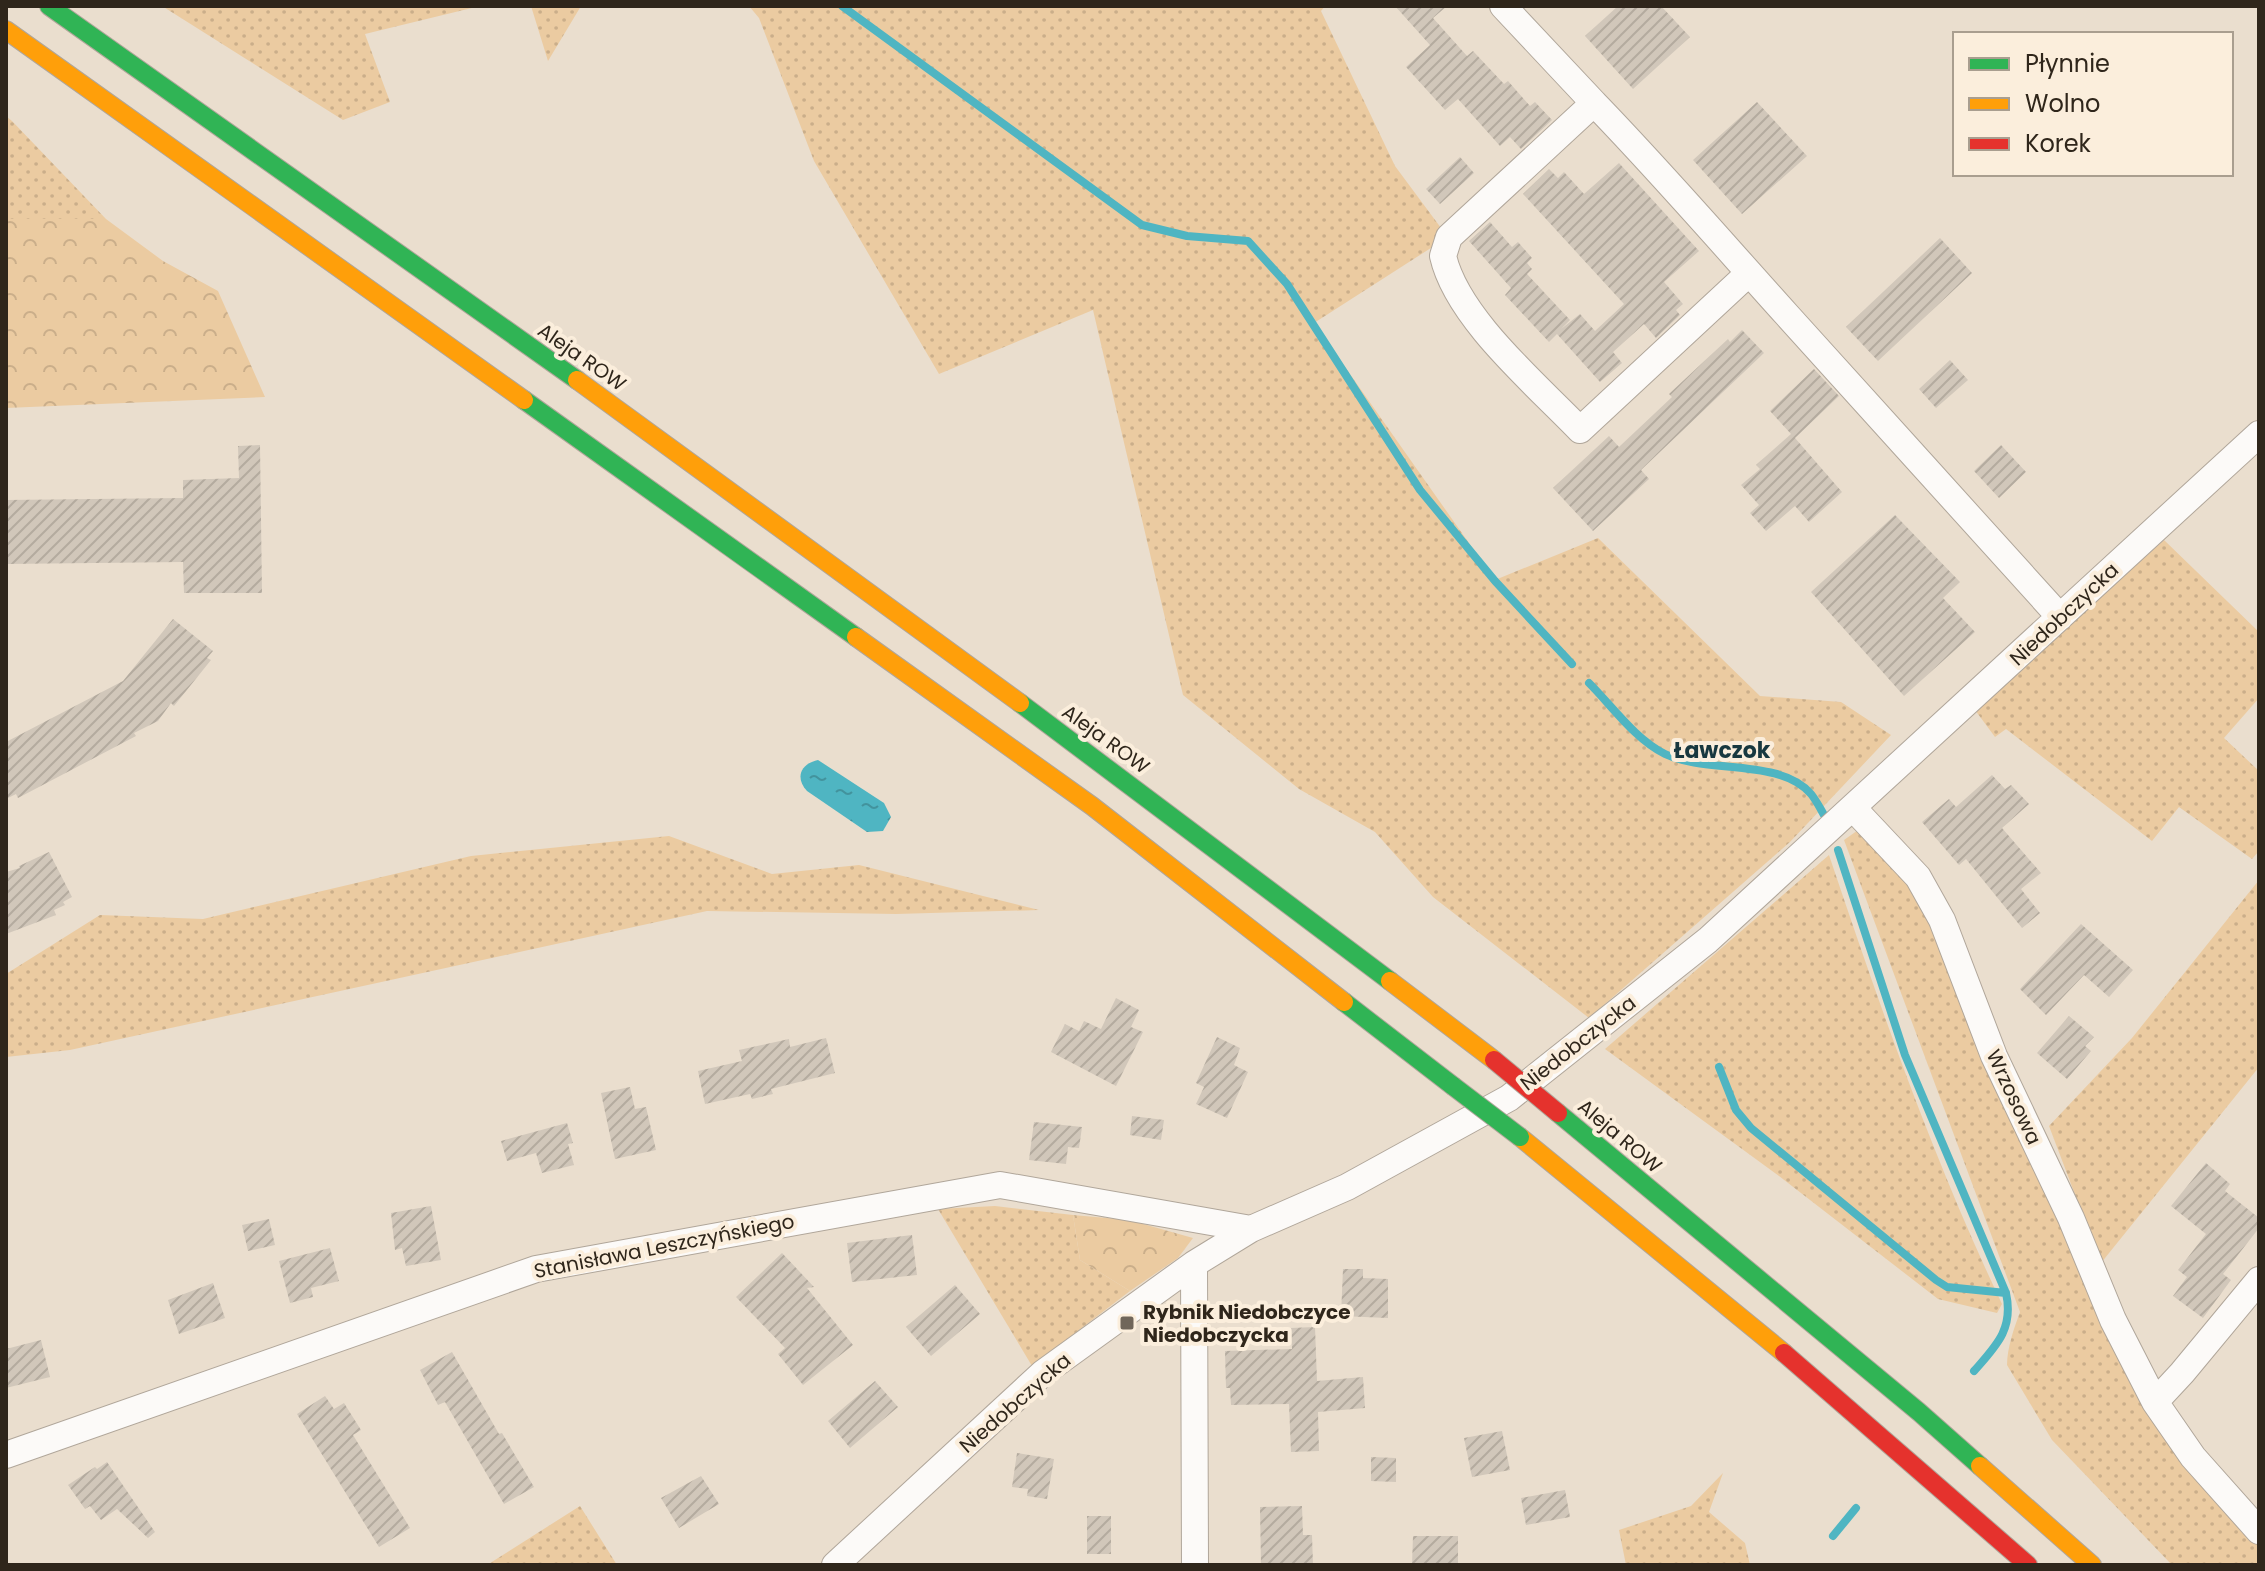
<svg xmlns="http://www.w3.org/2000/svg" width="2265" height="1571" viewBox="0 0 2265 1571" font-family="Poppins,sans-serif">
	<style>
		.grass { fill: url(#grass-dots) }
		.forest { fill: url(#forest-crowns) }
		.water { fill: url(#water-ripples) }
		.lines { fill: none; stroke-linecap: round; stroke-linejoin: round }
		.stream { stroke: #4fb5c2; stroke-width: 8 }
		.building { fill: url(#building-hatch) }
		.street-casing { stroke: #b0a69a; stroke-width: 28 }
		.fast-casing { stroke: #b0a69a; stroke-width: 20 }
		.slow-casing { stroke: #b0a69a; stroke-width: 20 }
		.jam-casing { stroke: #b0a69a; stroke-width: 20 }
		.street { stroke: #fcfaf8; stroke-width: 26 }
		.fast { stroke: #30b455; stroke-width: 18 }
		.slow { stroke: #ff9f0a; stroke-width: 18 }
		.jam { stroke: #e5322d; stroke-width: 18 }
		.fast-bridge-casing { stroke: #b0a69a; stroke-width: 20; stroke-linecap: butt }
		.jam-bridge-casing { stroke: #b0a69a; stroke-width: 20; stroke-linecap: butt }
		.fast-bridge { stroke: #30b455; stroke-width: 18 }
		.jam-bridge { stroke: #e5322d; stroke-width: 18 }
		.poi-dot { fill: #70665a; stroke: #fbeedc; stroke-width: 3 }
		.labels { text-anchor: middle; stroke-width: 8; stroke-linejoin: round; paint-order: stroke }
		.street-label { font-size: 20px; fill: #2f261b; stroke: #fbeedc }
		.poi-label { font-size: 20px; font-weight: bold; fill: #2f261b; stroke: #fbeedc; text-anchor: start }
		.neighbourhood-label { font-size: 22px; font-weight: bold; fill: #18383f; stroke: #fbeedc }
	</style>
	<defs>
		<pattern id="grass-dots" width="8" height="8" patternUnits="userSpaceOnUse" patternTransform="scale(2)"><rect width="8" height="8" fill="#ebcba1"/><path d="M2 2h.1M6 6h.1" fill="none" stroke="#caae8a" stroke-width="1.8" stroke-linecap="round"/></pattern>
		<pattern id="forest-crowns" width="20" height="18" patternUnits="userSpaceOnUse" patternTransform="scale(2)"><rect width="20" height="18" fill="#ebcba1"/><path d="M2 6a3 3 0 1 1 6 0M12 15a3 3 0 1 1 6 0" fill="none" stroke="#caae8a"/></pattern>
		<pattern id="water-ripples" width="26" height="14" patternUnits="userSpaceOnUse" patternTransform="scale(2)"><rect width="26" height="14" fill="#4fb5c2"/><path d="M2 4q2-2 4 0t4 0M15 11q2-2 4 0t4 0" fill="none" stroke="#42939d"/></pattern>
		<pattern id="building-hatch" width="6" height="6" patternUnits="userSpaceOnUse" patternTransform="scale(2)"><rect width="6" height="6" fill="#d1c7ba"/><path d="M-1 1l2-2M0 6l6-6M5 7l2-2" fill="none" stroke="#b4ab9f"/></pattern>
	</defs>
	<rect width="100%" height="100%" fill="#eadece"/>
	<path class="grass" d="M162,6H480L365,34L390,102L343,120Z
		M531,6H581L548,61Z
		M749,6H1325L1321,11L1395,166L1441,228L1434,246L1314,323L1495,580L1598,538L1760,696L1841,702L1891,735L1790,842L1589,1018L1433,897L1375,832L1299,789L1183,695L1093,310L939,374L814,161L759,18Z
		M6,116L12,121L106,219H6Z
		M2164,540L2259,632V698L2224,738L2259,771V851L2252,859L2179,807L2152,841L2006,729L1995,737L1975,710Z
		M1861,828L1918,891L2026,1155L2163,1431L2259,1544V1565H2172L2052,1440L2007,1365C2007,1348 2014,1328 2020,1312L1844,840Z
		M669,836L772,874L859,865L1039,910L896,914L707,911L70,1050L6,1057V974L100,915L203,919L471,856Z
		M1829,855C1880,1007 1933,1159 2002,1304L1997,1313L1938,1299L1779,1176L1605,1049Z
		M2259,880V1067L2101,1263L2049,1126L2132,1038Z
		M995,1206L1073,1215L1080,1260L1130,1291L1032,1366L938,1209Z
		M1723,1473L1709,1512L1745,1543L1750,1565H1626L1619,1530L1691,1506Z
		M580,1506L617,1565H487Z"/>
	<path class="forest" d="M6,219H106L163,261L218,291L265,397L6,408Z
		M1073,1215L1129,1220L1193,1238L1178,1258L1130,1291L1080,1260Z"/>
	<path class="water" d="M818,760L884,803L891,817L883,831L867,832L807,791C795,778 800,764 818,760Z"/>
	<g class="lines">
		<path class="stream" d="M842,6L1142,225L1187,236L1248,241L1287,284L1420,490L1495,581L1572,664
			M1589,683C1612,706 1635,739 1665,754C1707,774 1780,758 1811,794C1816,800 1820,808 1824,815
			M1838,850L1905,1055L2006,1293C2014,1329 1996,1346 1974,1371
			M1719,1067L1736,1110L1751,1128L1936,1280L1947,1287L2006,1293
			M1833,1536L1856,1508"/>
	</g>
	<path class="building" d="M1395,6H1447L1433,18L1467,56L1473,51L1504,84L1508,81L1530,106L1535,102L1552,120L1521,149L1510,137L1500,146L1458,99L1445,110L1406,67L1430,45Z
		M1618,6H1661L1690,37L1633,89L1585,36Z
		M1757,102L1807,156L1742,214L1693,160Z
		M1460,157L1474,173L1440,204L1426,189Z
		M1619,163L1699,251L1664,282L1683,304L1676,310L1680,315L1656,338L1644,324L1613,352L1622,363L1600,382L1557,334L1549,342L1505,295L1511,288L1469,241L1490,222L1512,247L1518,242L1532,258L1527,263L1532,269L1527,274L1570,320L1561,329L1580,314L1595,331L1624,304L1523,194L1549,169L1558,178L1564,172L1584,194Z
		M1940,238L1972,273L1878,361L1846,327Z
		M1742,330L1764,353L1641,470L1649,479L1593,531L1553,488L1609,436L1619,447L1672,397L1669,394L1728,339L1730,342Z
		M1950,360L1968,380L1936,408L1919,389Z
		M1814,369L1839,396L1795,438L1842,492L1809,522L1795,506L1766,531L1750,513L1759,505L1741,485L1760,469L1756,465L1791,434L1770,411Z
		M260,445L262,593H184L183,562L6,564V500L183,498V480L239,478L238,446Z
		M2001,445L2026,472L1999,498L1974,471Z
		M1895,515L1960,582L1943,598L1975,632L1904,696L1811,592Z
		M173,619L213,651L207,658L211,660L174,706L171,703L158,721L134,733L136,736L18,798L16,794L6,799V742L123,681Z
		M1992,775L2005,789L2011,785L2029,804L2002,828L2041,873L2021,889L2040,913L2022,928L1966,859L1959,865L1922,822L1949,799L1956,807Z
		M49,852L72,897L63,902L65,905L54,910L56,915L6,934V872L20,868L19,866Z
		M2081,924L2133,970L2109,997L2084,975L2046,1015L2020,989Z
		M1116,998L1139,1010L1131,1027L1143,1032L1116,1086L1051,1052L1065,1024L1079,1031L1084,1021L1101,1029Z
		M2069,1016L2094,1037L2085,1046L2091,1051L2067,1079L2037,1053Z
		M1217,1037L1240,1048L1234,1065L1248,1072L1227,1118L1196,1104L1204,1087L1196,1083Z
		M826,1038L835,1073L771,1089L773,1094L752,1099L750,1094L705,1104L698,1071L742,1061L739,1050L789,1039L790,1047Z
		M630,1087L635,1109L646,1107L656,1150L615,1159L601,1093Z
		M1132,1116L1164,1120L1161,1140L1130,1135Z
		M1034,1122L1082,1127L1079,1148L1068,1147L1066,1164L1029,1160Z
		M567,1123L573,1143L568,1144L574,1165L542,1173L536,1153L507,1161L501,1141Z
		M2206,1163L2230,1184L2225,1191L2259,1218V1228L2223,1274L2231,1280L2203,1318L2173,1296L2187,1277L2178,1270L2206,1234L2171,1206Z
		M431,1206L441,1260L406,1266L402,1248L395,1250L391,1213Z
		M269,1219L275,1245L248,1251L242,1225Z
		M912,1235L917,1275L852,1282L847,1243Z
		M330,1248L339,1281L311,1288L313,1297L290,1303L279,1261Z
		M782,1253L814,1287L807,1288L853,1345L803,1385L778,1354L785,1348L736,1297Z
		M1343,1269H1363V1278L1388,1279V1318L1341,1316Z
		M213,1283L225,1318L179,1334L168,1300Z
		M955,1285L980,1314L931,1356L906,1327Z
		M1315,1327L1317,1381L1363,1377L1365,1408L1318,1412L1319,1451L1291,1452L1289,1404L1231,1405L1230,1388H1226L1225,1351L1292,1349L1291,1328Z
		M41,1340L50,1377L6,1388V1349Z
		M452,1352L499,1434L502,1433L534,1487L504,1504L445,1402L438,1405L420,1370Z
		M875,1381L898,1407L850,1448L828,1421Z
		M325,1396L334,1409L344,1403L361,1430L353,1435L410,1528L379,1547L297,1414Z
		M1502,1431L1510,1470L1472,1477L1464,1438Z
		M1017,1453L1054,1459L1047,1499L1027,1496L1028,1489L1012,1487Z
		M1371,1457L1396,1458V1482L1371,1481Z
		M107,1462L155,1532L148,1538L117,1509L101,1520L90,1506L85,1509L68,1485L95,1467L97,1469Z
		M701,1476L719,1504L679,1528L661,1498Z
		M1565,1490L1570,1517L1526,1525L1521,1498Z
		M1302,1506L1303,1535H1312L1313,1565H1261L1260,1507Z
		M1087,1516H1111V1554H1087Z
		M1413,1536H1458V1565H1412Z"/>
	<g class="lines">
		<g class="street-casing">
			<path id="street" d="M1503,6L1594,103
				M1749,273L1580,430C1536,384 1457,318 1443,256L1449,237L1594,103C1660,171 1723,244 1787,315C1878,416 1969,516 2060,617
				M1853,808L1918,877L1942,920L1994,1056L2071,1218L2113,1320L2155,1402L2193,1457L2259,1531
				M1194,1264L1195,1565
				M2155,1402L2182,1373L2259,1280
				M6,1455L536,1269L1000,1185L1251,1229
				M835,1565L1043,1373L1194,1264L1251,1229L1347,1187L1509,1098L1708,940L2259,434"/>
		</g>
		<g class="fast-casing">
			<path id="fast" d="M49,6L577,380
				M524,400L856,637
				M1020,703L1390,981
				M1344,1002L1453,1086
				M1558,1113L1919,1412L1980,1466"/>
		</g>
		<g class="slow-casing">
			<path id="slow" d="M6,30L524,400
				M577,380L1020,703
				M856,637L1092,806L1344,1002
				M1390,981L1494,1060
				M1520,1137L1784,1353
				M1980,1466L2092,1565"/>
		</g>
		<g class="jam-casing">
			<path id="jam" d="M1784,1353L2028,1565"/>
		</g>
		<use href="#street" class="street"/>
		<use href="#fast" class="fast"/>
		<use href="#slow" class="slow"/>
		<use href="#jam" class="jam"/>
		<g class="fast-bridge-casing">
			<path id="fast-bridge" d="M1453,1086L1520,1137"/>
		</g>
		<g class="jam-bridge-casing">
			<path id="jam-bridge" d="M1494,1060L1558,1113"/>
		</g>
		<use href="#fast-bridge" class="fast-bridge"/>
		<use href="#jam-bridge" class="jam-bridge"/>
	</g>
	<rect class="poi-dot" x="1119" y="1315" width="16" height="16" rx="4"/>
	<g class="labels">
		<g class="street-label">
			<text transform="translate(582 357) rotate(35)" y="7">Aleja ROW</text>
			<text transform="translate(2064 614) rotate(-43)" y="7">Niedobczycka</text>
			<text transform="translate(1106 739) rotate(36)" y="7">Aleja ROW</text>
			<text transform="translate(1578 1043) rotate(-38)" y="7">Niedobczycka</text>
			<text transform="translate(2014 1097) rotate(65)" y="7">Wrzosowa</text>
			<text transform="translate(1620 1136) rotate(40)" y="7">Aleja ROW</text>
			<text transform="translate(664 1246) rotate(-11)" y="7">Stanisława Leszczyńskiego</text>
			<text transform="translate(1015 1403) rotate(-41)" y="7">Niedobczycka</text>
		</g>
		<g class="poi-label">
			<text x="1143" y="1319">Rybnik Niedobczyce<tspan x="1143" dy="23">Niedobczycka</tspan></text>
		</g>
		<g class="neighbourhood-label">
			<text x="1722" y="758">Ławczok</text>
		</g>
	</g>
	<rect width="2265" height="1571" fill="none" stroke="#2f261b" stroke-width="16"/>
	<rect x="1953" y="32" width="280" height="144" fill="#fbeedc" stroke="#a99e8f" stroke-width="2"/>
	<rect x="1969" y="58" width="40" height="12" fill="#30b455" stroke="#a99e8f" stroke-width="2"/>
	<text x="2025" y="72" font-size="24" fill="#2f261b">Płynnie</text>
	<rect x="1969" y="98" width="40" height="12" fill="#ff9f0a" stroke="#a99e8f" stroke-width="2"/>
	<text x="2025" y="112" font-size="24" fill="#2f261b">Wolno</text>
	<rect x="1969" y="138" width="40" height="12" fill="#e5322d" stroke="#a99e8f" stroke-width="2"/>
	<text x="2025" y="152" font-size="24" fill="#2f261b">Korek</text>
</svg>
